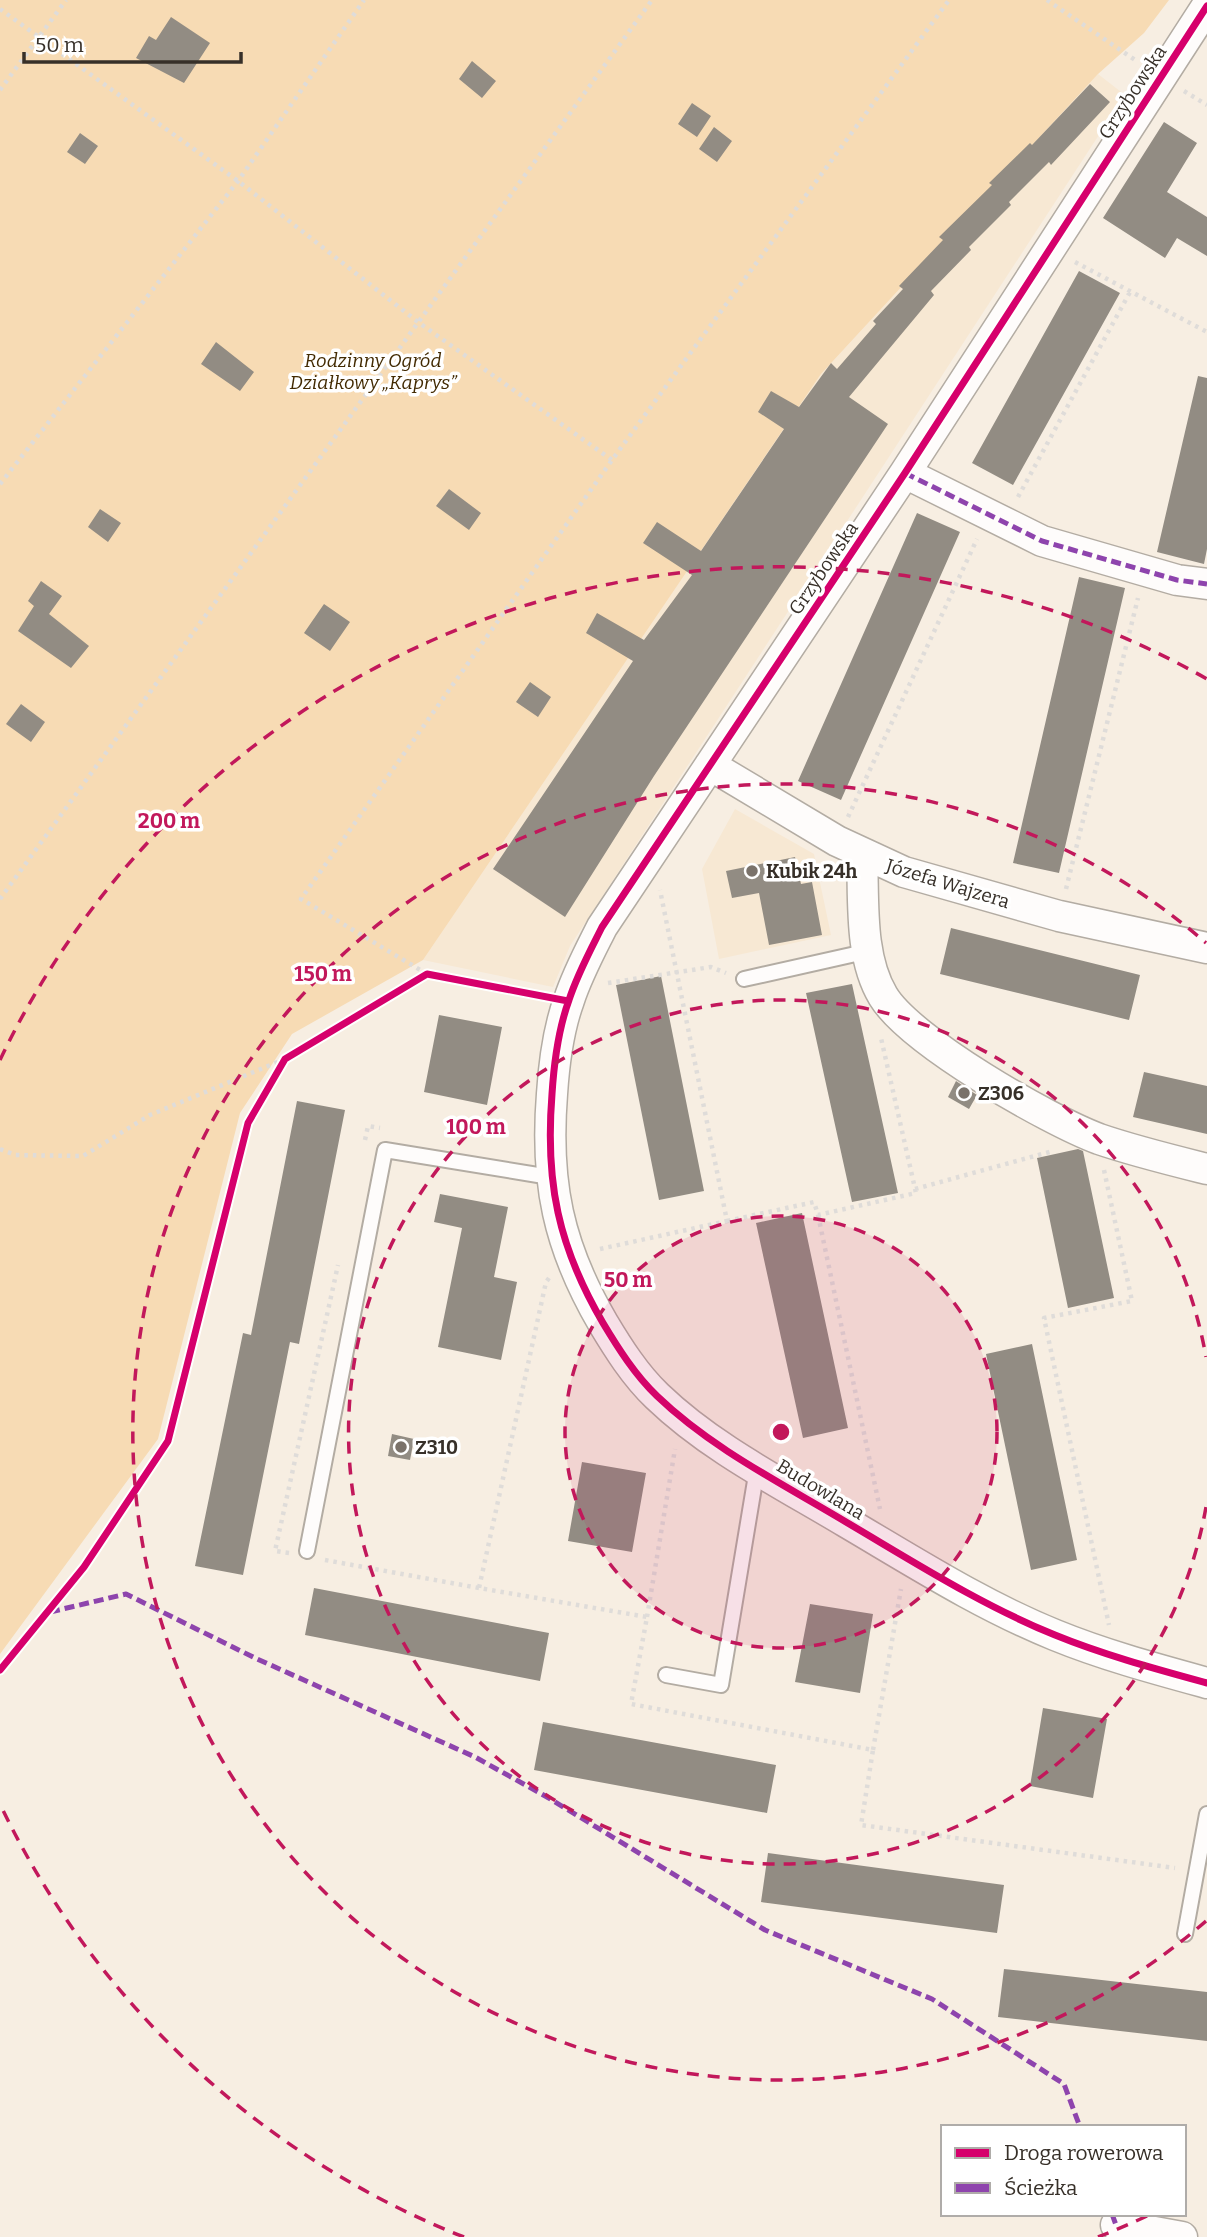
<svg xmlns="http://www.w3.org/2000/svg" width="1207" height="2237" viewBox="0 0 1207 2237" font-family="Bitter,serif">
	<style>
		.built { fill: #f7e8d3 }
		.green { fill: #f7dbb4 }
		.building { fill: #928c83 }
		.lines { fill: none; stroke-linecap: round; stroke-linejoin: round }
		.service-casing { stroke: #b3aca3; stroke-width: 18 }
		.minor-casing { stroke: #b3aca3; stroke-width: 33 }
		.path { stroke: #dfdcd9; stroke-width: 4.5; stroke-dasharray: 3.5 5; stroke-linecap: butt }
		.service { stroke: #fefcfb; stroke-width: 14 }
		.minor { stroke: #fefcfb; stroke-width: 30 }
		.quiet { stroke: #8e44ad; stroke-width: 5; stroke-dasharray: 10 5; stroke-linecap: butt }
		.cycleway-casing { stroke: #fff; stroke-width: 11 }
		.cycleway { stroke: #d6006c; stroke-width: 7 }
		.ring { fill: none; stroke: #c2185b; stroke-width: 3.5; stroke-dasharray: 12 9 }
		.poi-dot { fill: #7a726a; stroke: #fff; stroke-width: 2.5 }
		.labels { text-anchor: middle; stroke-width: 7; stroke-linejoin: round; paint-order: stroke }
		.street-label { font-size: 19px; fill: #373029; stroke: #fff }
		.park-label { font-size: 19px; font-style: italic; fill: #422a02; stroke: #fff }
		.poi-label { font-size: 19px; font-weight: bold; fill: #373029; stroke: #fff; text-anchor: start }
		.centre { fill: #c2185b; stroke: #fff; stroke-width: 3.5 }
		.ring-label { font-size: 21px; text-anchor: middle; font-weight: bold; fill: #c2185b; stroke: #fff; stroke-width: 7; stroke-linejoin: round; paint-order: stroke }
	</style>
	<rect width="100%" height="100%" fill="#f7eee2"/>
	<path class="built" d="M1098,74L1125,95L570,946L553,987L423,960L821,374Z
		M735,809L814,854L831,935L719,959L702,869Z"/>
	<path class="green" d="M0,0H1169L1144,33L1098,74L821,374L423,960L292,1034L240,1113L158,1439L0,1654Z"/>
	<path class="building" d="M171,17L210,43L184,83L136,58L149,36L156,40Z
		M472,61L496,81L482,98L459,79Z
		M1090,84L1110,102L1051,165L1049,162L1009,202L1011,205L969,247L971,250L931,291L934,295L849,397L888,424L654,776L565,917L493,869L633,661L586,633L597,613L644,640L692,575L643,543L657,522L701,551L784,429L758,412L771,391L799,407L831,363L837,369L876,324L873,321L903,289L899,286L943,240L939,237L992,185L989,183L1030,143L1032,145Z
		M692,103L711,116L697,137L678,124Z
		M1164,122L1197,143L1167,192L1207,217V256L1177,238L1165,258L1103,218Z
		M714,127L732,141L717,162L699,149Z
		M80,133L98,146L85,164L67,152Z
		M1079,271L1120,293L1013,485L972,463Z
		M216,342L254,372L240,391L201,364Z
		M1198,376L1207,378V549L1204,564L1157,552Z
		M449,489L481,513L469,530L436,506Z
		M100,509L121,523L108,542L88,527Z
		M917,513L960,532L841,800L798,781Z
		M1079,577L1125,588L1059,873L1013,863Z
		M41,581L62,596L49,614L89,646L71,668L18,631L34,606L28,601Z
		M324,604L350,622L330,651L304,633Z
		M530,682L551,697L538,717L516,702Z
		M21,704L45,722L31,742L6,724Z
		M795,857L801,884L812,882L822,935L769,945L759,893L732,898L726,871Z
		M951,928L1140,975L1129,1020L940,974Z
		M661,976L704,1191L659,1200L616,985Z
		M852,984L898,1193L852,1202L806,993Z
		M439,1015L502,1027L487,1105L424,1092Z
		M1144,1072L1207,1086V1134L1133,1117Z
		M956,1081L977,1095L969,1109L948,1097Z
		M297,1101L345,1110L299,1344L290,1342L243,1575L195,1566L243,1333L251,1335Z
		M1078,1149L1083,1151L1114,1298L1068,1308L1037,1158Z
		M440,1194L508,1207L494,1277L517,1282L501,1360L438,1347L462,1228L434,1222Z
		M802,1213L848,1428L803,1438L756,1223Z
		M1032,1344L1077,1560L1031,1570L986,1354Z
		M392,1434L414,1439L410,1460L388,1456Z
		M582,1462L646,1473L632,1552L568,1541Z
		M314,1588L549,1633L540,1681L305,1635Z
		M810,1604L873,1614L860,1693L795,1682Z
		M1043,1708L1107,1719L1093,1798L1030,1786Z
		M543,1722L776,1765L767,1813L534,1770Z
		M768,1853L1004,1885L997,1933L761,1902Z
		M1004,1969L1207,1992V2041L998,2017Z"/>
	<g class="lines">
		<g class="service-casing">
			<path id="service" d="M744,979L869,951
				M307,1551L385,1150L550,1177
				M666,1675L721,1685L757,1469
				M1185,1934L1207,1814"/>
		</g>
		<g class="minor-casing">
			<path id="minor" d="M1207,6L905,473L602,927C590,951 577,975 569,1000C558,1030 554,1063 552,1094C545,1182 558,1246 603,1323C618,1348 635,1375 657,1396C711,1448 781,1483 846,1522C914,1562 981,1605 1055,1635C1104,1655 1156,1669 1207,1683
				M905,473L1042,541L1177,580L1207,584
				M710,765L837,841L904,872L1059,916L1207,948
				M862,855C864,900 859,956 883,996C910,1041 1048,1120 1099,1139C1134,1151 1171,1160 1207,1169
				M1116,2225L1182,2237"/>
		</g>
		<path class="path" d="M1047,0L1138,62
			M0,9L238,181L418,322L612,460
			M0,90L66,0
			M1184,91L1207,105
			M1075,262L1207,332
			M0,484L238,181L364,0
			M1018,497L1130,292
			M848,817L977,539
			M1066,889L1138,598
			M0,899L652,0
			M427,974L301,899L612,460L949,0
			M608,983L711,967L726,973
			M365,1140L368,1126L380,1128
			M0,1149L15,1155L83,1156L150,1115L285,1059
			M1104,1170L1132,1301L1044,1318L1109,1625
			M915,1189L1053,1151
			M818,1215L880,1509
			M727,1221L814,1202L818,1215L916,1193L881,1038
			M600,1249L727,1221L660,890
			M549,1278L546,1282L479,1588L647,1617L631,1704L873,1750L861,1825L1175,1868
			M289,1553L275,1551L338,1265
			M325,1560L479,1588
			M647,1617L675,1449
			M873,1750L901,1589"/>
		<use href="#service" class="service"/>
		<use href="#minor" class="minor"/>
		<path class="quiet" d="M905,473L1042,541L1177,580L1207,584
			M50,1612L126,1594L255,1658L475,1757L547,1797L765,1930L932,1999L1064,2084L1080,2127
			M1112,2214L1116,2225"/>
		<g class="cycleway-casing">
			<path id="cycleway" d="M1207,6L905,473L602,927C590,951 577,975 569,1000C558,1030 554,1063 552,1094C545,1182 558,1246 603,1323C618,1348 635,1375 657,1396C711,1448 781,1483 846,1522C914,1562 981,1605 1055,1635C1104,1655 1156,1669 1207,1683
				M0,1670L84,1567L168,1441L248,1123L285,1059L427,974L568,1001"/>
		</g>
		<use href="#cycleway" class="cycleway"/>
	</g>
	<circle cx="781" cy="1432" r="216" fill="#c2185b" fill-opacity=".12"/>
	<g class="ring">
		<circle cx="781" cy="1432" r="216"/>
		<path d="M1206 1507A432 432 0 1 1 1206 1357"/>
		<path d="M1206 1921A648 648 0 1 1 1206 943"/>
		<path d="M1147 2216A865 865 0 0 1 1098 2237M464 2237A865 865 0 0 1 0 1804M0 1060A865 865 0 0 1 1207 679"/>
	</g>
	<g class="poi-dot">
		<circle cx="752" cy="871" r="7"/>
		<circle cx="964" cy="1093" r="7"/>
		<circle cx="401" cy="1447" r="7"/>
	</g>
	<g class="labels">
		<g class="street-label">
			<text transform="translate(1132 92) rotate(-57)" y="7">Grzybowska</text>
			<text transform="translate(823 568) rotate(-56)" y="7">Grzybowska</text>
			<text transform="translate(948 883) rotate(17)" y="7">Józefa Wajzera</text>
			<text transform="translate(821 1489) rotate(31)" y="7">Budowlana</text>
		</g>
		<g class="park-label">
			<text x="373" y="367">Rodzinny Ogród<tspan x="373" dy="22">Działkowy „Kaprys”</tspan></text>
		</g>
		<g class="poi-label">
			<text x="766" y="878">Kubik 24h</text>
			<text x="978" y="1100">Z306</text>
			<text x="415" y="1454">Z310</text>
		</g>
	</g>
	<circle cx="781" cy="1432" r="10" class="centre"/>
	<g class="ring-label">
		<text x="169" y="828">200 m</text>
		<text x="323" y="981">150 m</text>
		<text x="476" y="1134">100 m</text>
		<text x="628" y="1287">50 m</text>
	</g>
	<rect x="941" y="2125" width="245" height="91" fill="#ffffff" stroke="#afaca9" stroke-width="2"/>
	<rect x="955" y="2148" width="35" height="10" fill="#d6006c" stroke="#afaca9" stroke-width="2"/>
	<text x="1004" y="2160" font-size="21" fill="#373029">Droga rowerowa</text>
	<rect x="955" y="2183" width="35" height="10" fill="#8e44ad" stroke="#afaca9" stroke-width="2"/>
	<text x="1004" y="2195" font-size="21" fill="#373029">Ścieżka</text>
	<path d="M24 52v10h217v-10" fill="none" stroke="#373029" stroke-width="3.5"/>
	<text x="35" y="52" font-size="21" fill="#373029" stroke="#ffffff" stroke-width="5" paint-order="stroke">50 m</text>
</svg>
